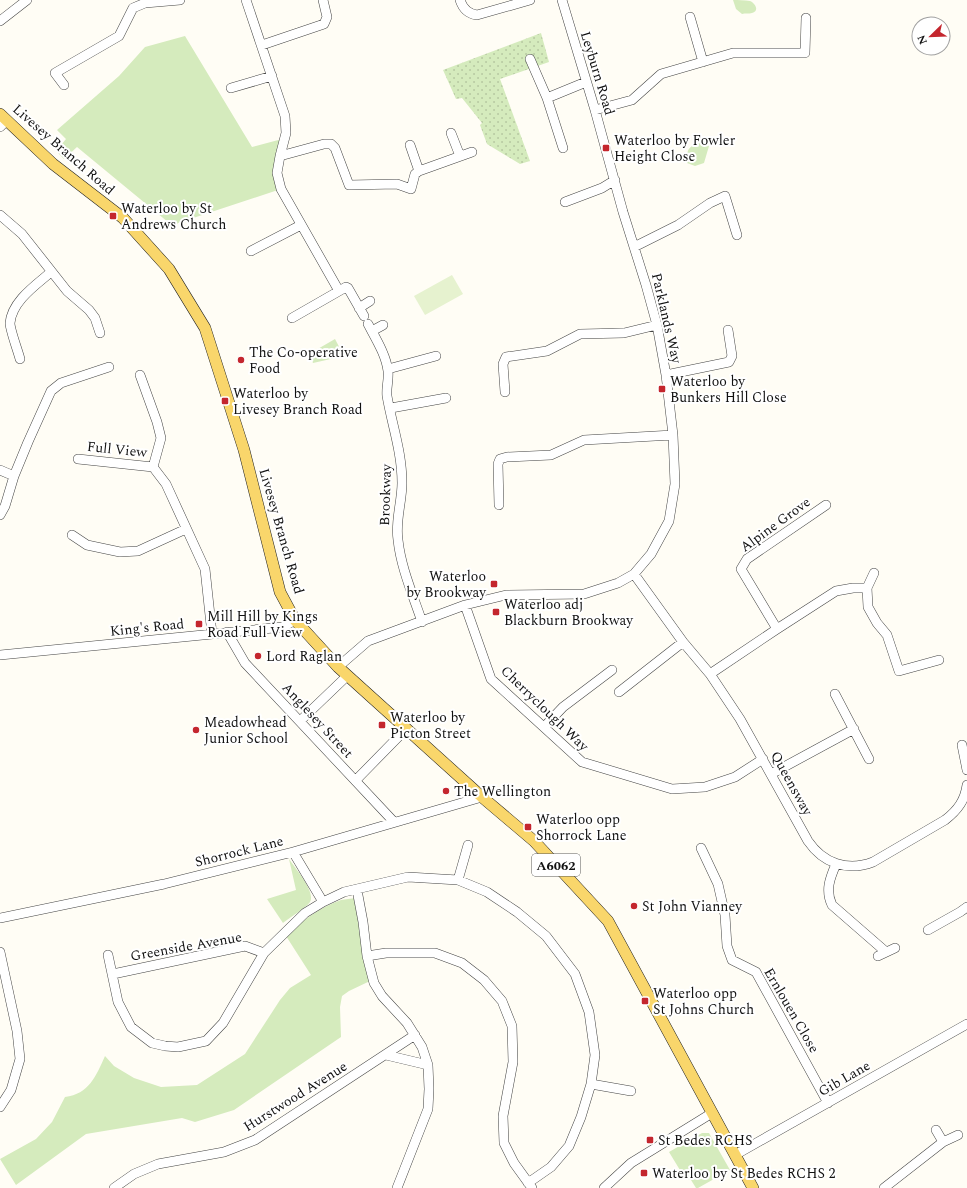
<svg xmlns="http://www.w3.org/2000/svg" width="967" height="1188" viewBox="0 0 967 1188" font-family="Spectral,serif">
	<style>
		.grass { fill: #d5ebbd }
		.garden { fill: url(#garden-dots) }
		.pitch { fill: #e6f2cf }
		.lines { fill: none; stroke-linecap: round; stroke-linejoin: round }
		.minor-casing { stroke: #444; stroke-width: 10 }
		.major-casing { stroke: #222; stroke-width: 12 }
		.minor { stroke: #fff; stroke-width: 9 }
		.major { stroke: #f9d66b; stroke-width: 11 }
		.poi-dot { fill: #c4262e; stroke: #fff; stroke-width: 1.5 }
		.labels { text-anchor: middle; stroke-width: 4; stroke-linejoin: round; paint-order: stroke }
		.shield { fill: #fff; stroke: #585858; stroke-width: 1 }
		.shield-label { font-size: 13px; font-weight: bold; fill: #111 }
		.street-label { font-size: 14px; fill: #111; stroke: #fff }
		.poi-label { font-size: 14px; fill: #111; stroke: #fff; text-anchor: start }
	</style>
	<defs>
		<pattern id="garden-dots" width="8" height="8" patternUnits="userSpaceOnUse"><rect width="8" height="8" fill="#d5ebbd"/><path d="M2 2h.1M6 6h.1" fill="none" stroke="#b6c8a1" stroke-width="1.8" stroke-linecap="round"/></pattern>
	</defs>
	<rect width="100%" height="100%" fill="#fffdf5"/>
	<path class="grass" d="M733,0C738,0 745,0 750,1C755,3 760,11 752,13C749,14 745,13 742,14L736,9Z
		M185,36L252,147L282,139L278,190L178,223L174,227L77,147L64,159L56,151L66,139L57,130L119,76L145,47Z
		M698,141L709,146L704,163L695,166L687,163C687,156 686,150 692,146C698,142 694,147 698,141Z
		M335,339L344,356L313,363L309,354Z
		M289,859C295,868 316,892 310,902C306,908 289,918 283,923L267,899L296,890Z
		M356,898L370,981L349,991L342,996L340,1007L341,1037L234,1110L195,1122L182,1118L86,1134L16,1185L0,1159L36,1139L52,1122L65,1097C89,1094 96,1076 105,1056L114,1066L134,1078L161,1087L197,1085L245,1054L280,1000L290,988L311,975L286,936C302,921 320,907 341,900C345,899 351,899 356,898Z
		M702,1133H709L730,1170L698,1188H696L691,1180H686L669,1152Z"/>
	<path class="garden" d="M541,33L549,62L500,79L530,161L520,164L487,144L480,125L482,123L462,98L456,99L443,70Z"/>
	<path class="pitch" d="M452,275L463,294L425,315L414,296Z"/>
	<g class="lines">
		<g class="minor-casing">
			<path id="minor" d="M246,0L285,116L286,133L280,156L277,173L281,189L339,291
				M460,0C463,9 468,14 477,15L530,0
				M690,17L703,62
				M0,21L27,0
				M262,45L324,24L327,17L323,0
				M530,59L547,98
				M64,85L55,73L119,36L133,8L145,3L180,0
				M231,88L272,76
				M595,110L632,100L661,74L733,53H805L806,18
				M0,127L7,120
				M451,133L460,156
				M563,148L547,98L586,82
				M280,156L324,144H331L335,148L349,185L397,184L411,189L415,174L419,171L410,145
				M419,171L472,152
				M565,202L602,188L615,180
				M0,215L22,234L67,291L89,310L95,318L100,333
				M634,247L678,225L710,203L725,196L737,235
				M251,251L301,225
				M359,308L370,301
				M292,318L346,287L348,288L364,316
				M368,324C376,339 386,355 388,371C389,380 386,388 387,396C392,425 402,452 402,483C402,502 395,521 398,540C401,568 413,595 422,622
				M372,331L383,325
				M20,359C18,351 10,330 10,323C12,301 36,285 51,272
				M388,369L436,356
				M140,375L157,422L161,438L153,467
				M666,375L729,362L732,356L728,330
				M505,392L503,364L506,357L547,351L580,334L624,333L657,325
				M391,408L446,398
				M78,459L153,467L166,484L205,569L212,634
				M0,470L14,476
				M499,505L498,464L500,459L507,457L551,455L584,440L673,435
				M0,515L5,506L14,476L28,442L51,391L61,383L109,367
				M72,535L87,545L120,552L138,551L186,529
				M874,573L867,588L868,607L877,623L887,635L899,671L939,660
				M634,574L683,642L710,674L740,719L808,841C823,863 847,872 873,862L945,820C958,810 965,800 967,785
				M465,605L491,679L582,762L672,789L705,787L735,777L763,759
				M777,629L741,569L747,559L826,505
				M227,632L245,663L394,822
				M0,655L283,627L295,620
				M338,667L368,641L465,605L506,595L584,594L618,583L634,574L651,554L669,521L675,484L673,435L666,375L657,325L646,285L623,212L595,110L562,0
				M710,674L777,629L836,591L853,588H867
				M619,692L683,642
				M835,694L869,759
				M300,721L347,676
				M544,727L563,707L612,670
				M962,745L967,770
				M771,774L854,729
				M356,780L406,729
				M701,848L718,884L725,915L727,946L732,960L756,972L828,1103
				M293,852L323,902
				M836,864C830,878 825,890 832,905L886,952
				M458,880L468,845
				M357,890L363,922L367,956L374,983L382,996L407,1023L422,1047L428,1065L429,1089L428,1109L397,1188
				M0,918L164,884L293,852L482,797
				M928,930L960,912L967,907
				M0,952L17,1031L20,1059L11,1090L0,1107
				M108,955L118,1002L131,1027L152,1043L165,1046L178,1047L206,1041L223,1023L264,953L305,913L323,902L344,892L408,877L458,880L487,892L517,912L546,936L575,974L589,1012L595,1055L591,1084L581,1117L569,1146L551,1167L528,1183
				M367,956L386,953H435L462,963L484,980L502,1001L512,1026L513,1062L503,1116L504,1143L514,1163L532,1188
				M878,956L895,948
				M113,974L245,946L264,953
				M386,1055L428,1065
				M591,1084L631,1091
				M936,1130L943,1142
				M735,1155L967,1024
				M114,1188L134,1174L158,1164L224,1152L255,1140L415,1035
				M604,1188L631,1163L712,1113
				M884,1188L943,1142L958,1135"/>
		</g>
		<g class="major-casing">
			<path id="major" d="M0,114L53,164L123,218L169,269L205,328L244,450L280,592L295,620L338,667L482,797L534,841L608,921L753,1188"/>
		</g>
		<use href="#minor" class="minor"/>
		<use href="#major" class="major"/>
	</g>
	<g class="poi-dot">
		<rect x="602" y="144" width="8" height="8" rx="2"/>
		<rect x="109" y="212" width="8" height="8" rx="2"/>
		<circle cx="241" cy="360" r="4"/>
		<rect x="658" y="385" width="8" height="8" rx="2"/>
		<rect x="221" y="397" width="8" height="8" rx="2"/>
		<rect x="490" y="580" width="8" height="8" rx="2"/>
		<rect x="492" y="608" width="8" height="8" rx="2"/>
		<rect x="195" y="620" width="8" height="8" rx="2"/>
		<circle cx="258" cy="656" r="4"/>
		<rect x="378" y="721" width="8" height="8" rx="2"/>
		<circle cx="196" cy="730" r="4"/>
		<circle cx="446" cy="791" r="4"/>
		<rect x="524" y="823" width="8" height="8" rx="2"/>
		<circle cx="634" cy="906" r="4"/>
		<rect x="641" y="997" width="8" height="8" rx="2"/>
		<rect x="646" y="1136" width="8" height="8" rx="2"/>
		<rect x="640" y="1169" width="8" height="8" rx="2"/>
	</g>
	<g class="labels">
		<rect class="shield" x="532" y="854" width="48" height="22" rx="3"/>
		<g class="shield-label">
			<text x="556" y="870">A6062</text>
		</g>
		<g class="street-label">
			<text transform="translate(598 73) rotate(73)" y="5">Leyburn Road</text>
			<text transform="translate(64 149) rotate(41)" y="5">Livesey Branch Road</text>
			<text transform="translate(667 318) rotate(77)" y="5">Parklands Way</text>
			<text transform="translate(117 449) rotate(6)" y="5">Full View</text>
			<text transform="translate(385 495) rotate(-88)" y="5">Brookway</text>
			<text transform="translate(775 524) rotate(-36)" y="5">Alpine Grove</text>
			<text transform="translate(282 531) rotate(74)" y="5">Livesey Branch Road</text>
			<text transform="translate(147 627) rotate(-6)" y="5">King's Road</text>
			<text transform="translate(545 708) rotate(44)" y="5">Cherryclough Way</text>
			<text transform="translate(318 720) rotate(47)" y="5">Anglesey Street</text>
			<text transform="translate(792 783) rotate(61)" y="5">Queensway</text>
			<text transform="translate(239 851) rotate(-14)" y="5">Shorrock Lane</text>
			<text transform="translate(186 946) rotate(-10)" y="5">Greenside Avenue</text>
			<text transform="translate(792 1010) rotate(60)" y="5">Ernlouen Close</text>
			<text transform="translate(844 1078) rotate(-30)" y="5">Gib Lane</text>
			<text transform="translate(295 1096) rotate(-32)" y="5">Hurstwood Avenue</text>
		</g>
		<g class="poi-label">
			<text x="614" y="145">Waterloo by Fowler<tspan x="614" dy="16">Height Close</tspan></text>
			<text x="121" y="213">Waterloo by St<tspan x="121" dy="16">Andrews Church</tspan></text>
			<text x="249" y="357">The Co-operative<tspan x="249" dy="16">Food</tspan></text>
			<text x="670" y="386">Waterloo by<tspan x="670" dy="16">Bunkers Hill Close</tspan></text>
			<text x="233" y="398">Waterloo by<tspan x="233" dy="16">Livesey Branch Road</tspan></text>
			<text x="486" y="581" text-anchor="end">Waterloo<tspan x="486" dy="16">by Brookway</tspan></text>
			<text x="504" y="609">Waterloo adj<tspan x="504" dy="16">Blackburn Brookway</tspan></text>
			<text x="207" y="621">Mill Hill by Kings<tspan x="207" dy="16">Road Full View</tspan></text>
			<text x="266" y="661">Lord Raglan</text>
			<text x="390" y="722">Waterloo by<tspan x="390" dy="16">Picton Street</tspan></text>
			<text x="204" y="727">Meadowhead<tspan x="204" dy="16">Junior School</tspan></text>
			<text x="454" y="796">The Wellington</text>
			<text x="536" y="824">Waterloo opp<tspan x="536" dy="16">Shorrock Lane</tspan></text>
			<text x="642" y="911">St John Vianney</text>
			<text x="653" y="998">Waterloo opp<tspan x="653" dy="16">St Johns Church</tspan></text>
			<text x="658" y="1145">St Bedes RCHS</text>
			<text x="652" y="1178">Waterloo by St Bedes RCHS 2</text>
		</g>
	</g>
	<g transform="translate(931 36) rotate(247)"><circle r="19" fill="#ffffff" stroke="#a0a0a0"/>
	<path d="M0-3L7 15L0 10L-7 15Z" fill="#c4262e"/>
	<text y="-6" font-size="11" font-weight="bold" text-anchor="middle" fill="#111111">N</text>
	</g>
</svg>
